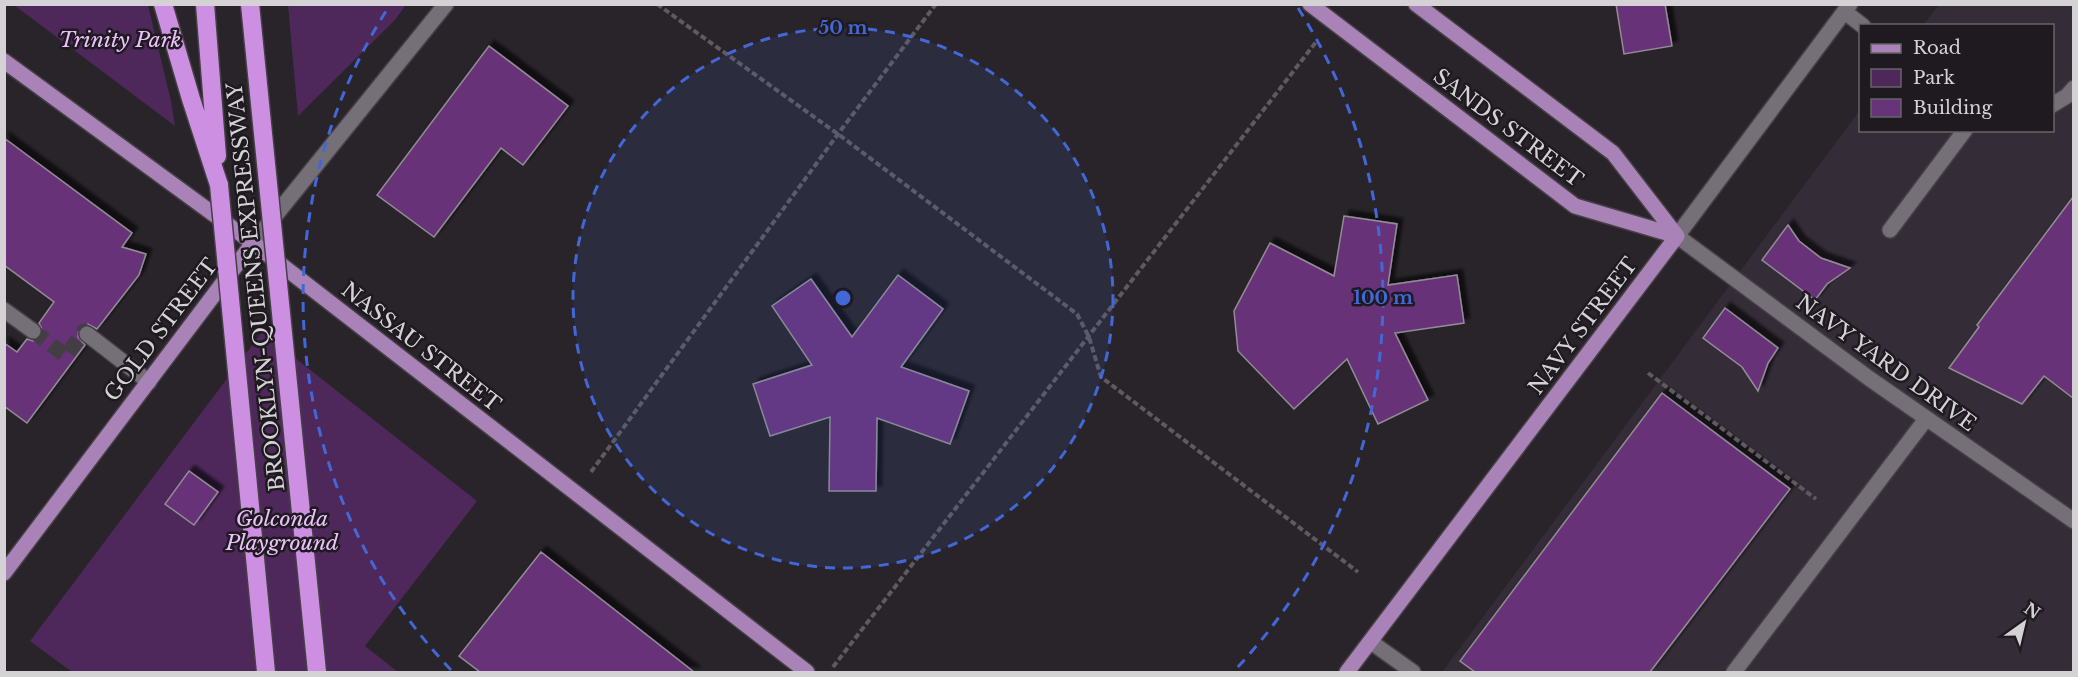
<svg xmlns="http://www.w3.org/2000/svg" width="2078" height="677" viewBox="0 0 2078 677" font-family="'Libre Baskerville',serif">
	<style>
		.built { fill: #342c37 }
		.green { fill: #4e285b }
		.building { fill: #673379; stroke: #928d94; stroke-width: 1.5; filter: url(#shadow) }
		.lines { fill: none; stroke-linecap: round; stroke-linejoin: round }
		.minor-tunnel { stroke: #423e43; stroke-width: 15; stroke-dasharray: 15 8; stroke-linecap: butt }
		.minor-casing { stroke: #444045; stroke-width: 18 }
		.major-casing { stroke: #444045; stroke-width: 18 }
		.highway-casing { stroke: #444045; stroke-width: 21 }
		.path { stroke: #5e5a5f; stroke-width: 4; stroke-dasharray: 6 3; stroke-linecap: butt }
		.minor { stroke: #757077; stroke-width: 15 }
		.major { stroke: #a983b7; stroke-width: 15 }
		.highway { stroke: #cc8fe2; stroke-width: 18 }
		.highway-bridge-casing { stroke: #444045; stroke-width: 21; stroke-linecap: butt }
		.highway-bridge { stroke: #cc8fe2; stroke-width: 18 }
		.ring { fill: none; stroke: #4268d7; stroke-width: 3; stroke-dasharray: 10 8 }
		.labels { text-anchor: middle; stroke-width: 5; stroke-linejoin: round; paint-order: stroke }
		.park-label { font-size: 21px; font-style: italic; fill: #ebc0fb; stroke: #1e1a20 }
		.street-label { font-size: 21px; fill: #d4d2d5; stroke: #1e1a20 }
		.centre { fill: #4268d7; stroke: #1e1a20; stroke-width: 3 }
		.ring-label { font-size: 18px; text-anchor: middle; font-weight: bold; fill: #4268d7; stroke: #1e1a20; stroke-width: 5; stroke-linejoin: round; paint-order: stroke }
	</style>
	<defs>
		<filter id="shadow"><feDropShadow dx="5.5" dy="-5.5" stdDeviation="1.5" flood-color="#0009"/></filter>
	</defs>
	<rect width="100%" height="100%" fill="#282429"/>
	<path class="built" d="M1939,5H2073V672H1442L1860,110V130H2052V26L1923,25Z"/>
	<path class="green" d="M14,5H148L171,101L175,126Z
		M288,5V4L406,5L394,21L298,116Z
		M262,332L477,501L365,646L398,672H72L30,641Z"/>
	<path class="building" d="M1616,4H1665L1672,46L1624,54Z
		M489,46L568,106L523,165L501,148L434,237L377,195Z
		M4,138L132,233L122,247L146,254L139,275L97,329L88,324L79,329L78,337L85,345L27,423L4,406V343L17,352L27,339L33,341L37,340L43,331L39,323L54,302L4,265Z
		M2073,197V398L2044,376L2022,404L1949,368L1979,327L1977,325Z
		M1344,216L1397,224L1388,285L1457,275L1464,323L1395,333L1428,400L1378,424L1347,359L1294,409L1238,351L1234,311L1270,243L1334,276Z
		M1788,225L1799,241L1821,258L1850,268L1827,284L1815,300L1762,260Z
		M898,275L943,309L901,367L969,391L950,444L877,418L876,491H829L830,417L770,436L753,384L812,365L772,306L811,279L852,337Z
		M1725,308L1778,348L1768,363L1758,391L1742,367L1703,338Z
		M1662,393L1790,489L1650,672H1475L1460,661Z
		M189,471L218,492L194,525L165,504Z
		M541,552L694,672H480L459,656Z"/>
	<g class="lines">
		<path class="minor-tunnel" d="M33,331L66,356L84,331L87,334"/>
		<g class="minor-casing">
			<path id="minor" d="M1850,4L1677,236L1870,379L2074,521
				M1845,12L1863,26
				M2052,105L2067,96L2074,88
				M1890,230L1965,130
				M253,243L446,4
				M4,310L33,331
				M87,334L149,382
				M1371,642L1413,672
				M1734,672L1926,419"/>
		</g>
		<g class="major-casing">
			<path id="major" d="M1310,4L1575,206L1677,236
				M1416,4L1613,153L1677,236
				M4,61L253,243L807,672
				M4,573L253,243
				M1347,672L1677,236"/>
		</g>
		<g class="highway-casing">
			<path id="highway" d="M163,4L191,99L219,185
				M205,4L217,156"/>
		</g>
		<path class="path" d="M657,4L838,134L1077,314L1089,337L1101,377L1358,572
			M1648,373L1816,499
			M591,472L838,134L936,4
			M833,667L1316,42"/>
		<use href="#minor" class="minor"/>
		<use href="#major" class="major"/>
		<use href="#highway" class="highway"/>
		<g class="highway-bridge-casing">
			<path id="highway-bridge" d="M250,4L317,672
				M219,185L266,672"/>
		</g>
		<use href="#highway-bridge" class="highway-bridge"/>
	</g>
	<circle cx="843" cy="298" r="270" fill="#4268d7" fill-opacity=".12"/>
	<g class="ring">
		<circle cx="843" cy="298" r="270"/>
		<path d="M451 670A540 540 0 0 1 388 8M1298 8A540 540 0 0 1 1235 670"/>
	</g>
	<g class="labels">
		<g class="park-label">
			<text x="120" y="47">Trinity Park</text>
			<text x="282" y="526">Golconda<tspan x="282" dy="24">Playground</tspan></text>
		</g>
		<g class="street-label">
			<text transform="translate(1508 128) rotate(37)" y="7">SANDS STREET</text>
			<text transform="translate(256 287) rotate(-96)" y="7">BROOKLYN-QUEENS EXPRESSWAY</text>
			<text transform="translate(1583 326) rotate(-53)" y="7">NAVY STREET</text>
			<text transform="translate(161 330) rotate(-53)" y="7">GOLD STREET</text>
			<text transform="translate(421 347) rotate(38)" y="7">NASSAU STREET</text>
			<text transform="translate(1886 363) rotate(36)" y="7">NAVY YARD DRIVE</text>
		</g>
	</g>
	<circle cx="843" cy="298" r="9" class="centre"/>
	<g class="ring-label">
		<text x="843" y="34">50 m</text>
		<text x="1383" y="304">100 m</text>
	</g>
	<rect width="2078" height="677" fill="none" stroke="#d4d2d5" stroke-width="12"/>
	<rect x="1859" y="24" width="195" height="108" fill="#1e1a20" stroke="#676468" stroke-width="1.5"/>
	<rect x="1871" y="44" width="30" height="9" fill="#a983b7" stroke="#676468" stroke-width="1.5"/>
	<text x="1913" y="54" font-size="18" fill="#d4d2d5">Road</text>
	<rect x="1871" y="69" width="30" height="18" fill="#4e285b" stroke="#676468" stroke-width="1.5"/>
	<text x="1913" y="84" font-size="18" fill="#d4d2d5">Park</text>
	<rect x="1871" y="99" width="30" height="18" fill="#673379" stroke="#676468" stroke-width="1.5"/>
	<text x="1913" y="114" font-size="18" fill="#d4d2d5">Building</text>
	<g transform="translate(2024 623) rotate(34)" stroke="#1e1a20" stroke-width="4.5" paint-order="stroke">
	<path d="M0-4.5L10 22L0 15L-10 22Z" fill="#d4d2d5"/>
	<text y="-9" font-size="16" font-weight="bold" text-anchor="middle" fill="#d4d2d5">N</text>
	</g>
</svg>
